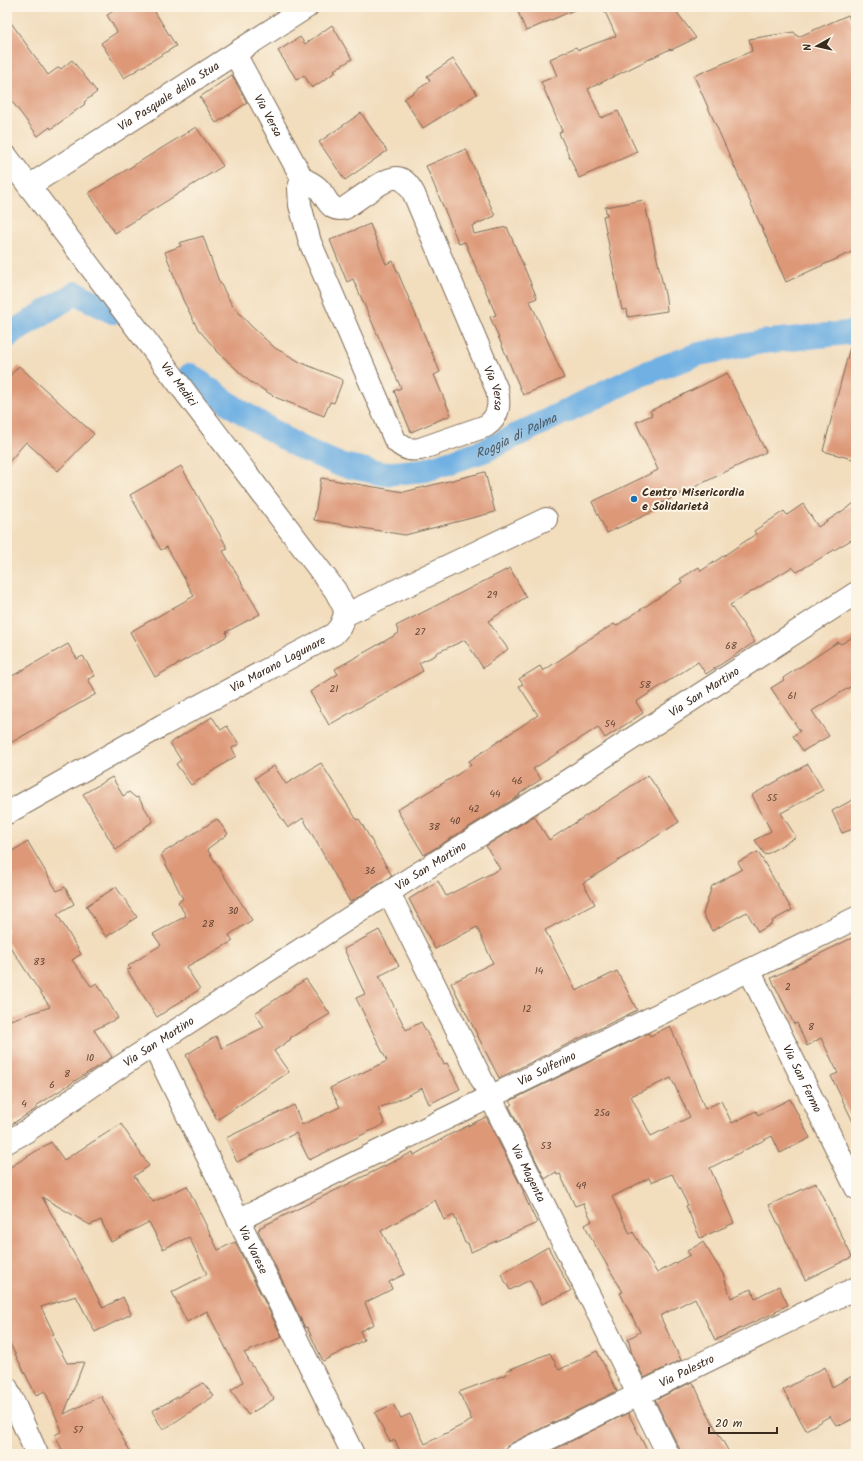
<svg xmlns="http://www.w3.org/2000/svg" width="863" height="1461" viewBox="0 0 863 1461" font-family="Kalam,sans-serif">
	<style>
		.lines { fill: none; stroke-linecap: round; stroke-linejoin: round }
		.canal { stroke: #70b0e3; stroke-width: 24 }
		.building { fill: #dd9878; fill-rule: evenodd }
		.minor-casing { stroke: #7b6956; stroke-width: 24 }
		.minor { stroke: #fff; stroke-width: 22 }
		.rail { stroke: #3b2a1e; stroke-width: 3; stroke-dasharray: 6 3; stroke-linecap: butt }
		.poi-dot { fill: #1f6fb2; stroke: #fcf5e5; stroke-width: 1.5 }
		.labels { text-anchor: middle; stroke-width: 4; stroke-linejoin: round; paint-order: stroke }
		.number-label { font-size: 10px; fill: #644634 }
		.street-label { font-size: 12px; fill: #3b2a1e; stroke: #fcf5e5 }
		.poi-label { font-size: 12px; font-weight: bold; fill: #3b2a1e; stroke: #fcf5e5; text-anchor: start }
		.water-label { font-size: 13px; font-style: italic; fill: #4e5963; stroke: #fcf5e5 }
	</style>
	<rect width="100%" height="100%" fill="#fcf5e5"/>
	<filter id="ink" filterUnits="userSpaceOnUse"><feTurbulence type="fractalNoise" baseFrequency=".025" numOctaves="2"/><feDisplacementMap in="SourceGraphic" scale="8" xChannelSelector="R" yChannelSelector="G"/><feConvolveMatrix kernelMatrix="1 2 1 2 8 2 1 2 1" color-interpolation-filters="sRGB"/></filter>
	<filter id="wash" filterUnits="userSpaceOnUse"><feTurbulence type="fractalNoise" baseFrequency=".012" numOctaves="4" result="noise"/><feDisplacementMap in="SourceGraphic" scale="16" xChannelSelector="R" yChannelSelector="G"/><feGaussianBlur stdDeviation="0.9" result="paint"/><feColorMatrix in="noise" values="0 0 0 0 0 0 0 0 0 0 0 0 0 0 0 0 0 1.4 0 .05"/><feComposite in="paint" operator="in"/></filter>
	<g filter="url(#wash)">
		<rect width="100%" height="100%" fill="#f2ddbd"/>
		<g class="lines">
			<g class="canal">
				<path d="M7,337L11,333L76,293L113,312"/>
				<path id="s1" d="M190,375L237,409L297,446L338,464L384,474L425,470L486,450L643,374L699,354L762,342L856,332"/>
			</g>
		</g>
		<g id="blocks">
			<path class="building" d="M121,7H152L176,46L124,78L101,43L117,32L107,15Z
				M516,7H581L526,31Z
				M603,7H673L696,38L671,50L670,49L588,89L601,118L618,111L637,152L579,178L559,133L562,131L541,82L557,76L550,59L576,47L578,50L616,36Z
				M848,15L856,32V250L786,282L694,76L752,51L749,39L794,32L798,37Z
				M7,17L48,75L59,67L61,69L72,60L97,92L84,102L85,104L51,129L50,127L38,136L7,95Z
				M332,25L352,59L334,70L336,72L312,88L304,75L297,80L278,51L300,37L305,44Z
				M453,59L477,94L423,128L404,99L430,81L427,76Z
				M232,75L247,103L216,123L200,97Z
				M361,113L387,151L345,180L319,142Z
				M196,127L223,166L115,233L89,193Z
				M466,149L495,216L472,226L474,234L507,227L537,298L530,301L564,378L523,395L490,317L496,315L465,242L459,244L426,166Z
				M644,200L666,299L667,311L628,317L627,309L622,310L603,216L607,215L605,207Z
				M370,224L386,264L393,261L440,372L434,375L451,415L411,432L394,391L401,388L353,279L347,282L330,240Z
				M203,236L218,279L232,305L251,326L275,348L302,363L343,380L334,403L330,402L324,416L277,398L249,381L218,352L198,329L183,300L165,252L181,246L179,243Z
				M850,347L856,348V460L823,451Z
				M19,366L94,434L58,471L26,442L7,464V379Z
				M727,373L766,452L662,503L663,507L607,533L592,502L658,470L636,422L652,415L650,411Z
				M181,466L228,549L223,551L260,614L226,632L227,636L155,677L130,632L194,596L167,547L161,550L130,495Z
				M485,472L495,512L405,535L314,520L321,478L404,492Z
				M856,502V537L797,572L792,567L730,605L755,642L706,674L698,662L636,702L643,713L605,738L598,727L533,769L541,779L519,794L520,795L424,855L397,810L457,775L471,765L469,761L538,715L519,686L523,684L519,679L540,666L543,671L576,649V647L614,624L616,626L682,582L680,579L699,567L701,571L756,534L754,531L784,511L787,515L803,504L818,527Z
				M510,568L526,597L488,621L508,649L483,668L465,640L436,653V655L419,663L423,671L329,725L310,692L338,674L335,669L399,633L396,626Z
				M856,635V683L812,711L829,736L803,751L793,736L800,731L771,688L784,680L783,678L838,642L841,644Z
				M68,644L77,659L83,656L95,676L88,679L96,694L7,745V679Z
				M212,717L221,730L227,726L239,744L232,748L236,756L191,785L176,764L181,760L170,743Z
				M321,763L357,820L359,819L392,876L350,902L303,818L288,828L255,778L274,766L286,784Z
				M808,764L823,790L781,813L796,837L765,855L755,840L771,831L752,795Z
				M648,775L679,822L583,883L595,904L545,930L576,991L617,971L637,1010L499,1078L451,983L493,963L477,927L435,949L409,899L438,881L446,896L500,869L486,846L534,816L549,840Z
				M112,777L123,796L129,792L136,798L138,797L153,821L116,850L83,794Z
				M856,798V828L842,833L832,811Z
				M217,819L228,834L207,849L252,920L229,935L233,941L186,967L200,989L157,1017L127,970L131,969L128,966L161,945L153,934L186,916L178,902L183,899L161,854Z
				M28,842L57,891L65,887L74,904L57,914L81,954L72,960L91,986L97,983L118,1018L94,1030L112,1057L36,1106V1109L7,1127V1021L50,1007L7,942V854Z
				M758,852L792,910L772,921L773,923L758,932L747,912L712,931L703,914L712,886L742,869L738,862Z
				M116,887L137,917L106,937L86,906Z
				M379,930L399,966L379,976L406,1030L421,1022L444,1064L447,1063L460,1089L429,1104L422,1088L392,1103L378,1108L385,1124L309,1160L296,1133L237,1162L226,1138L294,1105L302,1125L340,1107L330,1088L387,1061L356,998L365,994L344,949Z
				M856,936V1128L831,1076L838,1073L821,1038L807,1046L797,1023L794,1024L771,978Z
				M306,979L330,1014L290,1038L291,1039L274,1051L289,1072L217,1120L186,1055L216,1036L222,1048L264,1027L255,1013Z
				M670,1026L686,1062L705,1109L721,1101L732,1123L756,1111L758,1115L790,1099L810,1138L780,1153L772,1136L710,1168L734,1223L700,1238L686,1206L688,1205L672,1174L651,1182L649,1178L612,1197L630,1234L633,1232L657,1273L690,1255L687,1251L703,1242L723,1274L731,1298L751,1289L755,1298L779,1286L788,1305L775,1311L776,1312L715,1340L695,1298L660,1316L681,1360L644,1378L632,1354L628,1339L640,1332L620,1293L623,1292L591,1238L585,1225L592,1221L583,1203L575,1206L560,1174L557,1175L556,1172L545,1179L509,1106L512,1104L510,1101L648,1033L650,1036ZM671,1078L690,1117L651,1136L631,1096Z
				M486,1117L524,1192L523,1193L537,1223L471,1252L468,1243H465L454,1215L444,1220L435,1200L381,1231L405,1274L389,1282L392,1289L365,1303L374,1324L360,1331L364,1340L323,1361L307,1327L305,1328L258,1230L260,1229L259,1228L413,1152L414,1155L449,1135Z
				M121,1124L149,1166L134,1176L153,1202L187,1186L218,1250L235,1242L282,1337L244,1353L274,1399L248,1415L231,1390L243,1382L207,1311L187,1322L172,1292L207,1274L189,1237L163,1249L149,1222L111,1242L101,1220L90,1225L42,1197L88,1279L103,1308L123,1297L131,1314L95,1332L76,1296L41,1307L54,1334L52,1335L67,1363L84,1362L64,1414L101,1396L131,1454H64L55,1435L62,1431L45,1391L36,1395L7,1338V1169L51,1142L64,1160Z
				M816,1183L852,1257L805,1280L769,1205Z
				M548,1247L571,1291L542,1304L530,1280L510,1290L501,1274Z
				M597,1351L617,1391L512,1443L506,1447L505,1454H401L395,1440L390,1442L375,1413L393,1404L401,1418L410,1414L425,1444L472,1420L459,1392L507,1374L506,1371L550,1353L559,1370Z
				M825,1367L832,1387L856,1374V1417L841,1425L840,1424L836,1425L830,1416L806,1430L783,1390Z
				M692,1382L694,1384L707,1413L730,1454H680L679,1448L655,1400Z
				M203,1383L214,1396L163,1430L152,1411Z
				M628,1413L649,1454H545Z"/>
		</g>
	</g>
	<g filter="url(#ink)">
		<use href="#blocks" fill-opacity="0" stroke="#7b6956" stroke-width="1"/>
		<g class="lines">
			<g class="minor-casing">
				<g id="minor">
					<path id="s2" d="M235,54L302,178C307,181 314,184 318,188C327,197 329,213 345,208C354,202 386,177 396,178C405,178 410,187 414,194L497,390C500,405 499,417 486,426L420,449C409,451 402,448 395,440L310,242L300,205L299,188L302,178"/>
					<path id="s3" d="M7,157L335,590L344,607L345,615"/>
					<path id="s4" d="M29,186L307,7"/>
					<path id="s5" d="M7,813L163,725L334,634L340,627L345,615L546,519"/>
					<path id="s6" d="M389,893L668,1454"/>
					<path id="s7" d="M749,970L856,1188"/>
					<path id="s8" d="M153,1045L353,1454"/>
					<path id="s9" d="M7,1142L27,1131L115,1070L240,989L414,876L570,779L856,593"/>
					<path id="s10" d="M238,1220C444,1120 649,1017 856,918"/>
					<path d="M7,1388L37,1454"/>
					<path id="s11" d="M517,1454L856,1288"/>
				</g>
			</g>
			<use href="#minor" class="minor"/>
			<path class="rail" d="M7,1448L9,1454"/>
		</g>
	</g>
	<circle class="poi-dot" cx="634" cy="499" r="4"/>
	<g class="labels">
		<g class="number-label">
			<text x="492" y="598">29</text>
			<text x="420" y="635">27</text>
			<text x="731" y="649">68</text>
			<text x="645" y="688">58</text>
			<text x="334" y="692">21</text>
			<text x="792" y="699">61</text>
			<text x="610" y="727">54</text>
			<text x="517" y="784">46</text>
			<text x="495" y="797">44</text>
			<text x="772" y="801">55</text>
			<text x="474" y="812">42</text>
			<text x="455" y="824">40</text>
			<text x="434" y="830">38</text>
			<text x="370" y="874">36</text>
			<text x="233" y="914">30</text>
			<text x="208" y="927">28</text>
			<text x="39" y="965">83</text>
			<text x="539" y="974">14</text>
			<text x="788" y="990">2</text>
			<text x="527" y="1012">12</text>
			<text x="811" y="1030">8</text>
			<text x="90" y="1061">10</text>
			<text x="67" y="1077">8</text>
			<text x="52" y="1088">6</text>
			<text x="24" y="1107">4</text>
			<text x="602" y="1116">25a</text>
			<text x="546" y="1149">53</text>
			<text x="581" y="1189">49</text>
			<text x="78" y="1433">57</text>
		</g>
		<g class="street-label">
			<text dy="4" stroke="none"><textPath href="#s4" startOffset="166">Via Pasquale della Stua</textPath></text>
			<text dy="4" stroke="none"><textPath href="#s2" startOffset="70">Via Versa</textPath></text>
			<text dy="4" stroke="none"><textPath href="#s3" startOffset="285">Via Medici</textPath></text>
			<text dy="4" stroke="none"><textPath href="#s2" startOffset="492">Via Versa</textPath></text>
			<text dy="4" stroke="none"><textPath href="#s5" startOffset="309">Via Marano Lagunare</textPath></text>
			<text dy="4" stroke="none"><textPath href="#s9" startOffset="830">Via San Martino</textPath></text>
			<text dy="4" stroke="none"><textPath href="#s9" startOffset="506">Via San Martino</textPath></text>
			<text dy="4" stroke="none"><textPath href="#s9" startOffset="182">Via San Martino</textPath></text>
			<text dy="4" stroke="none"><textPath href="#s10" startOffset="344">Via Solferino</textPath></text>
			<text dy="4" stroke="none"><textPath href="#s7" startOffset="121">Via San Fermo</textPath></text>
			<text dy="4" stroke="none"><textPath href="#s6" startOffset="313">Via Magenta</textPath></text>
			<text dy="4" stroke="none"><textPath href="#s8" startOffset="228">Via Varese</textPath></text>
			<text dy="4" stroke="none"><textPath href="#s11" startOffset="189">Via Palestro</textPath></text>
		</g>
		<g class="poi-label">
			<text x="642" y="496">Centro Misericordia<tspan x="642" dy="14">e Solidarietà</tspan></text>
		</g>
		<g class="water-label">
			<text dy="5" stroke="none"><textPath href="#s1" startOffset="359">Roggia di Palma</textPath></text>
		</g>
	</g>
	<rect width="863" height="1461" fill="none" stroke="#fcf5e5" stroke-width="24"/>
	<g transform="translate(817 46) rotate(262)" stroke="#fcf5e5" stroke-width="3" paint-order="stroke">
	<path d="M0-3L7 15L0 10L-7 15Z" fill="#3b2a1e"/>
	<text y="-6" font-size="11" font-weight="bold" text-anchor="middle" fill="#3b2a1e">N</text>
	</g>
	<path d="M709 1427v6h68v-6" fill="none" stroke="#3b2a1e" stroke-width="2"/>
	<text x="715" y="1427" font-size="12" fill="#3b2a1e" stroke="#fcf5e5" stroke-width="3" paint-order="stroke">20 m</text>
</svg>
